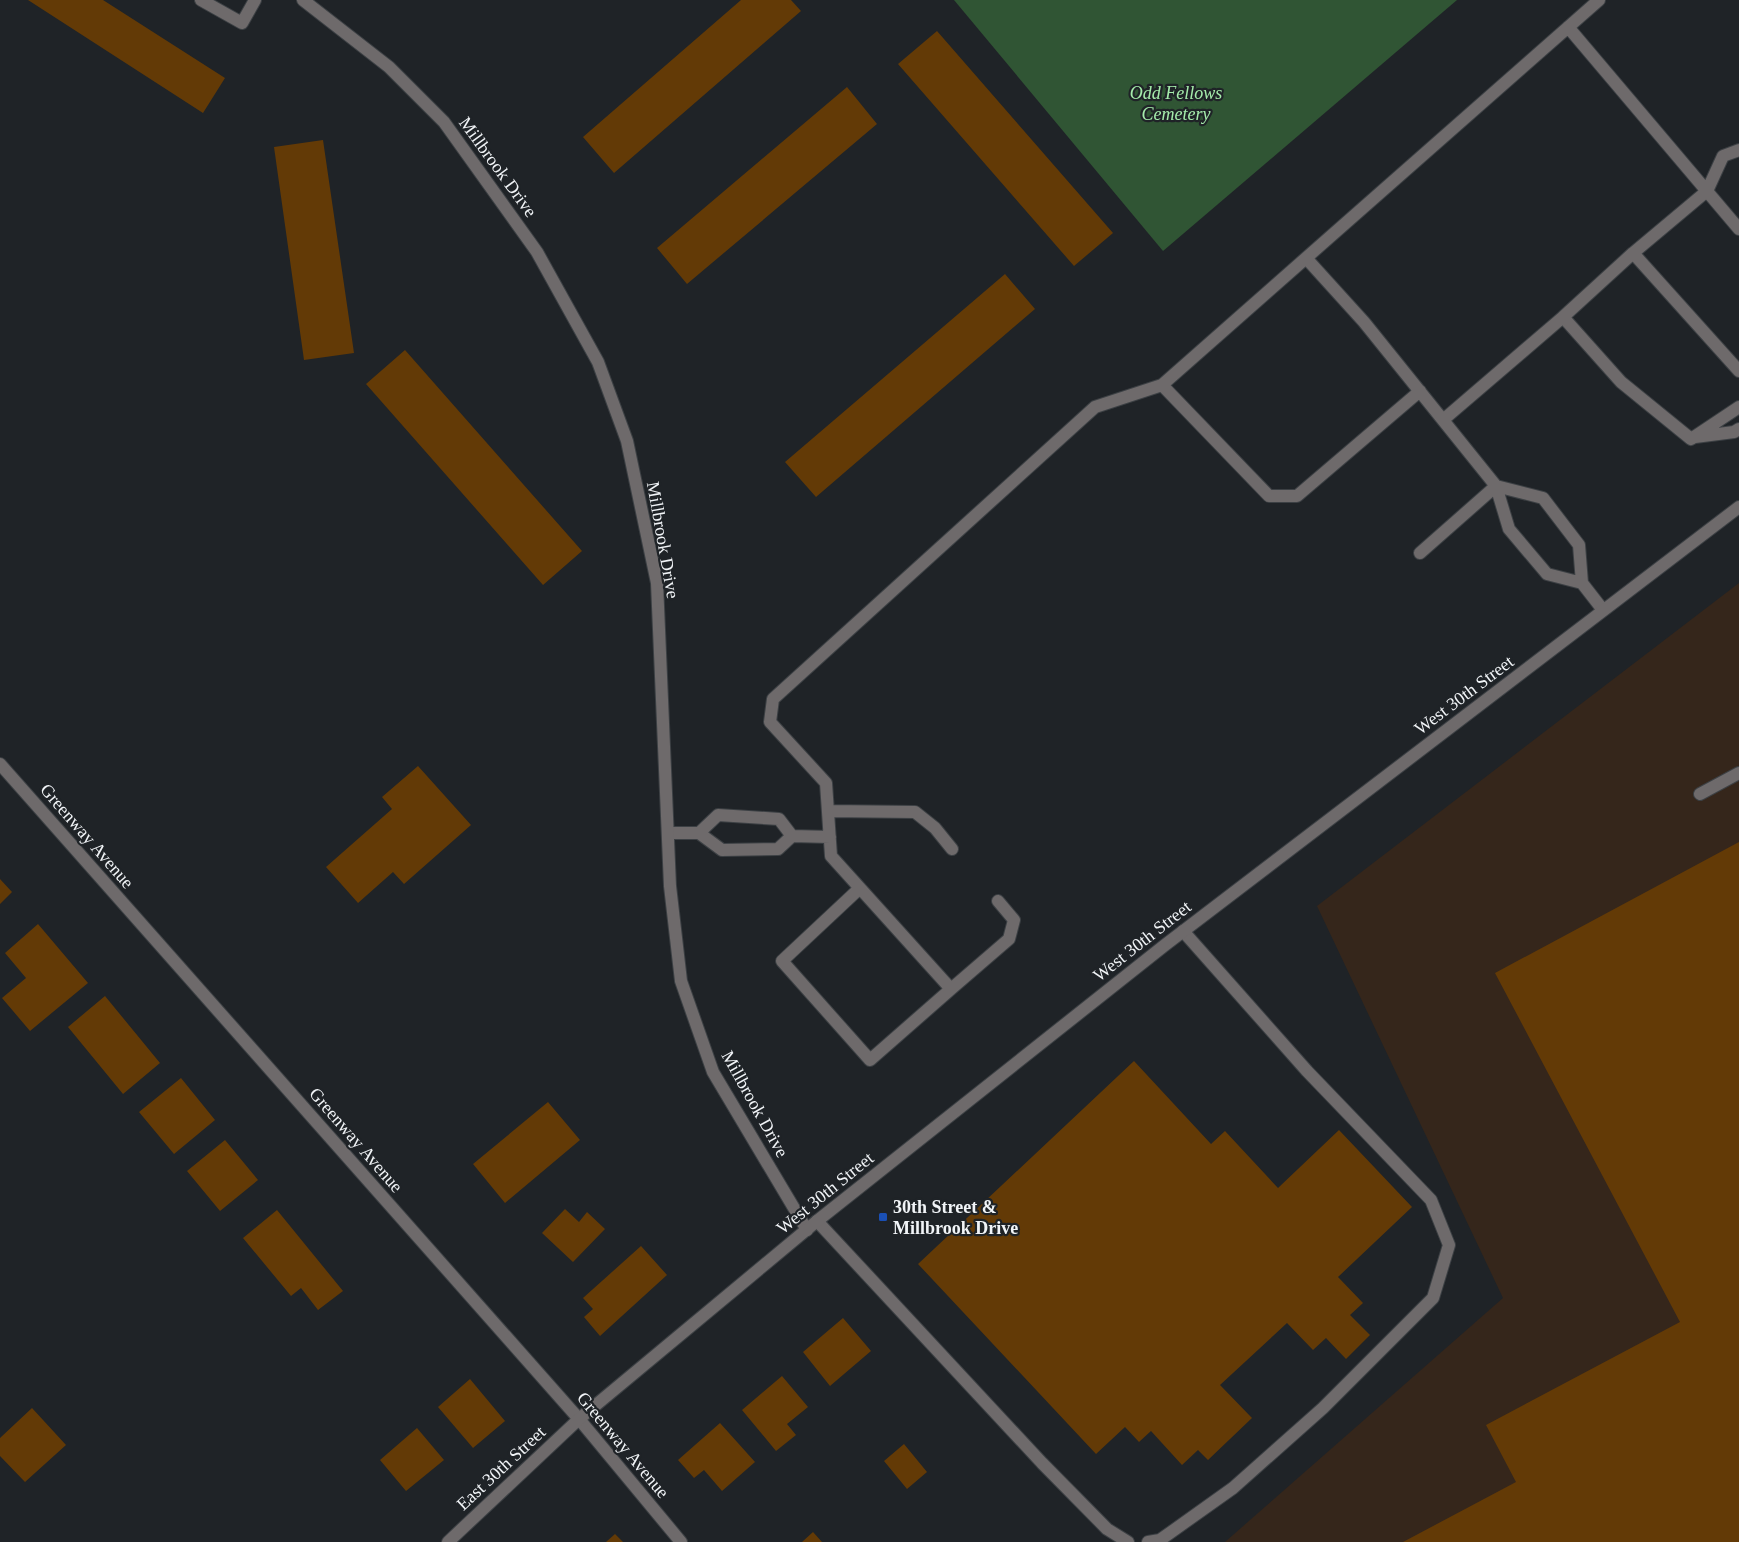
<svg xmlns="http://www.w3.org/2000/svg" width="1739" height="1542" viewBox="0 0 1739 1542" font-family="'Times New Roman',serif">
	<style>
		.industrial { fill: #35261b }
		.green { fill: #305534 }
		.building { fill: #633a06 }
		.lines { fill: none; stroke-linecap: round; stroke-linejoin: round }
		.service-casing { stroke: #3c4044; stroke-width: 14 }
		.minor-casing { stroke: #3c4044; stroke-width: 14 }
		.tertiary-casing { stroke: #3c4044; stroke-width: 14 }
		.service { stroke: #6e6a6b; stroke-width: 12 }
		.minor { stroke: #6e6a6b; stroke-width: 12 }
		.tertiary { stroke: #6e6a6b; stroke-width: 12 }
		.transit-dot { fill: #1a4fb4; stroke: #1f2327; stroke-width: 2 }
		.labels { text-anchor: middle; stroke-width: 4.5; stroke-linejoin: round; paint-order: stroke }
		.park-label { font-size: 18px; font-style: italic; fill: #a5ecab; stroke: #1f2327 }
		.street-label { font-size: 18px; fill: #f1f4f7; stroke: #1f2327 }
		.poi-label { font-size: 18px; font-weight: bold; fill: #f1f4f7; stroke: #1f2327; text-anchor: start }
	</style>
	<rect width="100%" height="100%" fill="#1f2327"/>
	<path class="industrial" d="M1739,583V1542H1225L1503,1298L1317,906Z"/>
	<path class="green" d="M954,0H1457L1163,251Z"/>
	<path class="building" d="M28,0H103L225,78L203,113Z
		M741,0H791L801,11L614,173L583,137Z
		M937,31L1113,233L1074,266L898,64Z
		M847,87L877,124L687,284L657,248Z
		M323,140L354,353L304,360L274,147Z
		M1005,274L1035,309L816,497L785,462Z
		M405,350L582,551L543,585L366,384Z
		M418,766L471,825L404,884L393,872L358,903L326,867L392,809L382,797Z
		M1739,842V1542H1403L1516,1482L1486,1425L1680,1322L1495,973Z
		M0,879L12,892L0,904Z
		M38,924L88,983L30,1031L2,998L26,978L5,953Z
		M105,996L160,1063L123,1094L68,1027Z
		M1134,1061L1211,1144L1225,1131L1278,1188L1339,1130L1412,1207L1338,1277L1363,1303L1350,1315L1370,1335L1346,1359L1326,1338L1313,1350L1287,1323L1220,1385L1252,1418L1208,1460L1198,1450L1182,1465L1151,1431L1139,1442L1125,1427L1096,1454L918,1264Z
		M181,1078L215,1120L174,1154L139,1112Z
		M548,1102L580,1140L505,1203L473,1164Z
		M225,1140L258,1180L220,1211L187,1171Z
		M565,1209L579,1222L587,1212L605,1229L573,1262L542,1233Z
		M277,1210L343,1291L318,1310L301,1288L291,1296L243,1238Z
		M641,1246L667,1275L600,1336L584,1317L593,1309L583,1298Z
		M843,1318L871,1351L830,1386L803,1352Z
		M782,1376L808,1407L787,1424L796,1435L776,1451L742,1410Z
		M470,1379L505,1421L473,1448L438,1407Z
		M32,1408L66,1445L25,1482L0,1456V1438Z
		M720,1423L755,1462L722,1491L704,1470L694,1478L678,1460Z
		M417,1428L444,1460L406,1491L380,1460Z
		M904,1444L927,1472L907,1489L884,1461Z
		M813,1532L822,1542H802Z
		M615,1534L623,1542H606Z"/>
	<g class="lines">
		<g class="service-casing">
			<path id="service" d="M201,0L242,23L255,0
				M1568,27L1739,229
				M1633,253L1707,191L1723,156L1739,150
				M1563,317L1633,253L1739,371
				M1162,385L1269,496H1297L1420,391
				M1443,420L1563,317L1621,382L1691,439L1739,407
				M1695,437L1734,432L1739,429
				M1496,486L1543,498L1579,545L1582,583L1603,610
				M1420,553L1496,486
				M1582,583L1547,574L1509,529L1496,486L1364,322L1306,258L1599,0
				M1700,794L1739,773
				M828,811L915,812L935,828L952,849
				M668,833H699
				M792,836L779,819L718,815L699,833L722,850L778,849L792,836L830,837
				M860,888L782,961L870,1060L951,989L831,856L826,783L770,722L773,699L1095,407L1162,385L1306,258
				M951,989L1009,939L1014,920L998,901
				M817,1221L1042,1463L1107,1529L1128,1542
				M1148,1542L1160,1540L1233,1488L1323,1408L1433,1298L1449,1245L1431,1200L1307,1071L1183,931"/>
		</g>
		<g class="minor-casing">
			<path id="minor" d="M303,0L389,67L444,122L537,252L598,362L627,441L657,583L670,886L681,981L713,1072L807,1230
				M0,764L579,1419L681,1542"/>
		</g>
		<g class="tertiary-casing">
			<path id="tertiary" d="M448,1542L579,1419L817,1221L1165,945L1739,507"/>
		</g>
		<use href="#service" class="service"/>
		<use href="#minor" class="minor"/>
		<use href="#tertiary" class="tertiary"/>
	</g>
	<rect class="transit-dot" x="878" y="1212" width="10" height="10" rx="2.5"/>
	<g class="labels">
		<g class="park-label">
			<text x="1176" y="99">Odd Fellows<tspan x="1176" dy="21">Cemetery</tspan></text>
		</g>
		<g class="street-label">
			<text transform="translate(498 167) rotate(54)" y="6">Millbrook Drive</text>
			<text transform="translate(663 540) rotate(80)" y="6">Millbrook Drive</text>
			<text transform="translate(1464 695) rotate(-37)" y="6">West 30th Street</text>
			<text transform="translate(87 836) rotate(49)" y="6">Greenway Avenue</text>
			<text transform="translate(1142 941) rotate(-38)" y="6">West 30th Street</text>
			<text transform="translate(755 1104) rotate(61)" y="6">Millbrook Drive</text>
			<text transform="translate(356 1140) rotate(49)" y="6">Greenway Avenue</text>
			<text transform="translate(825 1193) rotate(-39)" y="6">West 30th Street</text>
			<text transform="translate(623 1445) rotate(50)" y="6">Greenway Avenue</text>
			<text transform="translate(501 1468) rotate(-43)" y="6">East 30th Street</text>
		</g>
		<g class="poi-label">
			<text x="893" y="1213">30th Street &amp;<tspan x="893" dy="21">Millbrook Drive</tspan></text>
		</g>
	</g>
</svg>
